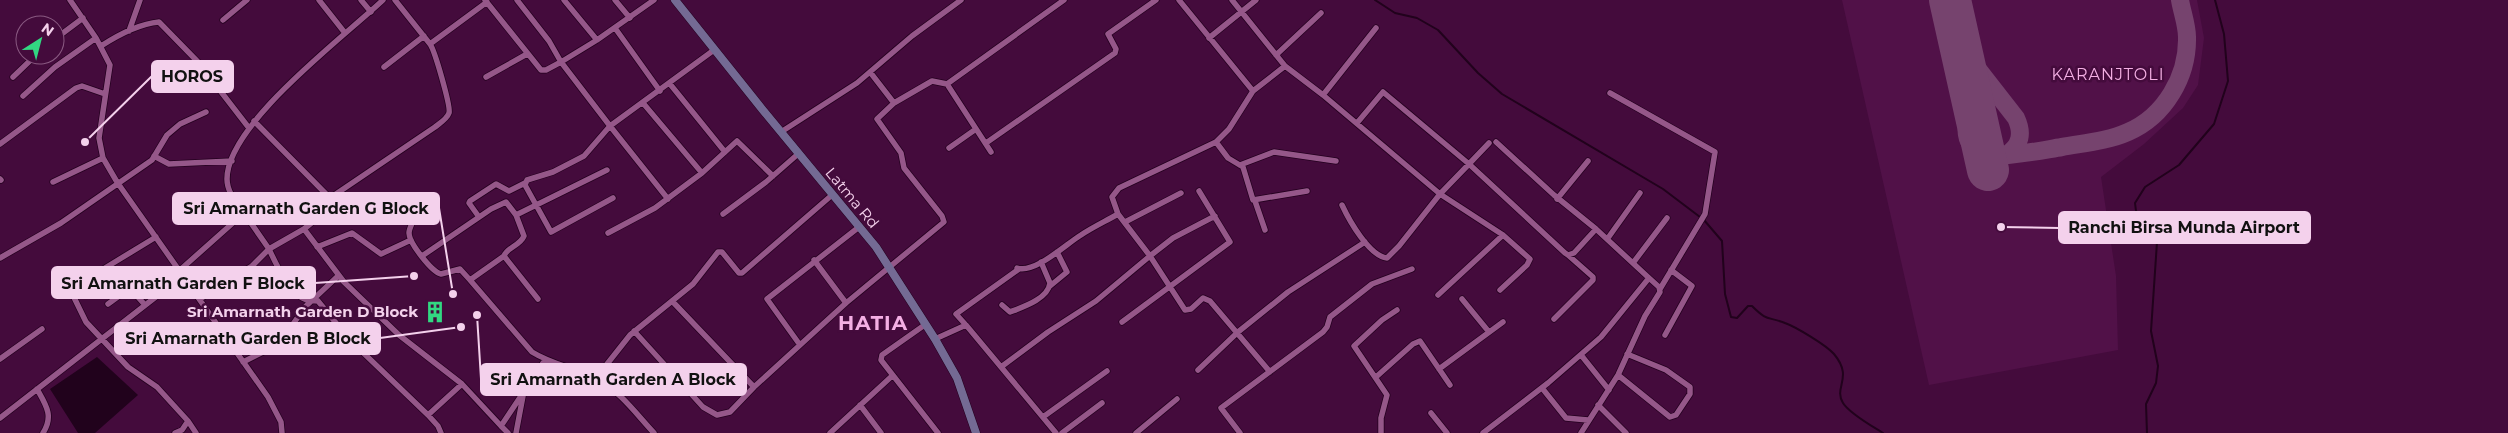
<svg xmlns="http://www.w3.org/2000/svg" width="2508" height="433" viewBox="0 0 2508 433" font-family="Montserrat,sans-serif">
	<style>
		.built { fill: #511148 }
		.water { fill: #21021c }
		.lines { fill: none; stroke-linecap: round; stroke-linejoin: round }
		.stream { stroke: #21021c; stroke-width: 2 }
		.taxiway { stroke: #76436e; stroke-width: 18 }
		.runway { stroke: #76436e; stroke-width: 42 }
		.street-casing { stroke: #24001f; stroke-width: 7 }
		.secondary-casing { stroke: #24001f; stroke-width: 9 }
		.street { stroke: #955789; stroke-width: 5.5 }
		.secondary { stroke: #746a94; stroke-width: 8 }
		.labels { text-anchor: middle; stroke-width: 5; stroke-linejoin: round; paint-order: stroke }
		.street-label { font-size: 15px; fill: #f4d1ec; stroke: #440b3c }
		.poi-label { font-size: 15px; font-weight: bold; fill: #f4d1ec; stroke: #440b3c; text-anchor: end }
		.neighbourhood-label { font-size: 16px; letter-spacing: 1px; fill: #f4afe4; stroke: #440b3c }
		.district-label { font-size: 20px; font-weight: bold; letter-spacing: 1px; fill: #f4afe4; stroke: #440b3c }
		.leader { fill: none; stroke: #f4d1ec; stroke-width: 2 }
		.callout-dot { fill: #f4d1ec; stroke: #440b3c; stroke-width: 2 }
		.callout { fill: #f4d1ec; stroke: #f4d1ec; stroke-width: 2 }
		.callout-label { font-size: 16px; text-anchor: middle; font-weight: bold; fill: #111 }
	</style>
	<rect width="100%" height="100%" fill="#440b3c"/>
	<path class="built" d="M1842,0H2197L2204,38L2198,85L2183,108L2144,144L2101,177L2116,276L2118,350L1929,385Z"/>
	<path class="water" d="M97,357L138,395L95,433H78L50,389Z"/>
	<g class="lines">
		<path class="stream" d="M1375,0L1395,13L1417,18L1438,30L1478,73L1502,94L1663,189L1700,217
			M1704,220L1722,241L1725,294L1731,317L1737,318L1748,306H1752C1768,322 1767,316 1785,323C1796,327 1826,345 1834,354C1854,378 1833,387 1843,403C1850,414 1872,426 1883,433
			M2147,433L2146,404L2156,383L2158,366L2151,331L2157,242L2150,225L2136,211L2135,203L2145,187L2179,165L2214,124L2228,81L2224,34L2215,0"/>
		<path class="taxiway" d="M1958,33L1963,50L2016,118C2023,133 2021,146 2006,155
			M1973,102C1965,125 1959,147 1990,156C2014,156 2038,151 2062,147C2084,143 2108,141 2128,132C2165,116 2188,76 2187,37C2187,25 2182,12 2180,0"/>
		<path class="runway" d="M1950,0L1988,170"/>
		<g class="street-casing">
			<path id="street" d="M70,0L96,38L110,65L99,138L103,158L117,182L268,397L281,422L282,433
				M319,0L345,33
				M361,0L371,12
				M395,0L430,44L487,2
				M485,0L541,70H546L561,62L549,41L517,0
				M564,0L597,40L561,62L610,126L584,156L553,172L527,180L525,185L551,232L613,198
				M615,0L630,18
				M1232,0L1285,66L1253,91
				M223,20L247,0
				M615,28L660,91
				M129,31L140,0
				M1209,38L1256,0
				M55,39L83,18
				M597,40L654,0
				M101,46C118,35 138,24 159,22L198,62L249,128
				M1276,55L1321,13
				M1285,66L1323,95L1440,194L1503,235L1530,259L1527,265L1500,290
				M384,67L424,36
				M870,72L894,103L932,81L947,84L991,152
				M13,77L36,55
				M486,77L527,54
				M670,84L725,152
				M947,84L1064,0
				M1610,93L1715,152L1705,214L1660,289
				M1323,95L1376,28
				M23,96L55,67L96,38
				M643,103L702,173
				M254,121L330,198V201L315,220L304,229L344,282L399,335L462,384L501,426
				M1357,123L1383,92L1469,164L1489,143
				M781,132L857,83L912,36L961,0
				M1216,142L1228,158L1243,167L1253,200L1307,191
				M1496,142L1554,195L1596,229
				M986,143L1115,53L1116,49L1108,34L1156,0
				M0,144L76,88L82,86L105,94
				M949,148L976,129
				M154,156L169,164L232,161
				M1240,165L1274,152L1336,161
				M0,179L1,180
				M53,182L103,158
				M330,198L435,127C440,123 447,119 449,113C451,107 435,51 430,44
				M668,199L610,126L714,50
				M1557,199L1588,161
				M1255,201L1265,230
				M1342,205C1349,220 1369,256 1387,258L1399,246L1440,194L1469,164L1565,253L1568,255L1574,253L1596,229L1649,278L1601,337L1548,383L1483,433
				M244,213L269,249L304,229
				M723,214L766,182L798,154
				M1118,214L1150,256L1173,238L1215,216
				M516,215L607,170
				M479,217L469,203L470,201L496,184L509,191L525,183
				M413,221C412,224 409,229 409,233C409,243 432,272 441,274L460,269L470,280
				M1125,222L1181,193
				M608,233L655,208L702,173L737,141L773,176
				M1608,238L1640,193
				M317,247L352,233L381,254L411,240
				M422,256L491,209L506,202L516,215L524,236C520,246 507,247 504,256
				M0,258L61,223L152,160L167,135L180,124L206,112
				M814,260L846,303
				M1633,263L1667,218
				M105,268L156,237
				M1017,268C1035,274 1066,244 1081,235C1093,227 1106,221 1118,214L1112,197L1119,188L1216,142L1229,129L1253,91L1179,0
				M180,270L244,213C236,202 227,192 227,179C227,124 344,37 383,0
				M65,279L86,322L128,367L157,387L188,421L196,433
				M1050,286L1067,272L1057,252
				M1438,295L1503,235
				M200,299L252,266L269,249C276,264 290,295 307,300C310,301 314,300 318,301L350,340L428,415
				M538,299L504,256L470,280L532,352C553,365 576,368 597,379C620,391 637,415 654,433
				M1462,299L1489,332
				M673,302L754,387
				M108,304L130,288L145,305
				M1002,305L1010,312C1023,307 1048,299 1050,283L1041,262
				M1554,319L1593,280V277L1568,255
				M1122,322L1230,242L1199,191
				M926,324L882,355L881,360L938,433
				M965,324L956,314L1019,269
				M634,331L703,407L717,415L730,412L754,387L846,303L944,222L942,216L904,168L901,153L877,119L894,103
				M1665,335L1692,286L1671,270
				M935,339L966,325L1056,433
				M800,345L767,299L859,227
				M1581,355L1609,390
				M0,359L42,329
				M243,362L279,344L305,307L338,276
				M1001,367L1048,332L1096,301L1150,256L1185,310L1191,309L1203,298L1210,301L1270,372
				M1439,369L1503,322
				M1198,370L1238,332L1288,292L1365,242
				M1618,375L1670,417L1676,415L1690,394V387L1666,370L1627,354
				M1376,377L1413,344L1420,341L1450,385
				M596,378L630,335L693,284L718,252H722L739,273H742L832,195
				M1542,388L1566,418L1588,420
				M37,389C46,405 54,416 43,433
				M860,405L881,433
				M1598,405L1626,433
				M1431,413L1447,433
				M1043,417L1107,371
				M0,418L184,275
				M175,433L182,430L188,421
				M441,433L438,426L428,415L462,384
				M508,433L501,426L545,360
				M516,433L523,396
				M830,433L892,376
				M1062,433L1102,403
				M1136,433L1177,399
				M1240,433L1221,408L1323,332L1327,327L1330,317L1372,284L1412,269
				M1381,433V418L1387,395L1354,346L1382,320L1397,310
				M1581,433L1618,375L1645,316L1660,292L1659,287L1649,278"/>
		</g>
		<g class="secondary-casing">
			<path id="secondary" d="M675,0L762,109L876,247L935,339L957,378L976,433"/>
		</g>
		<use href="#street" class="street"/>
		<use href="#secondary" class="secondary"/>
	</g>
	<defs>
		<g id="building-bare" transform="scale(1.725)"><path d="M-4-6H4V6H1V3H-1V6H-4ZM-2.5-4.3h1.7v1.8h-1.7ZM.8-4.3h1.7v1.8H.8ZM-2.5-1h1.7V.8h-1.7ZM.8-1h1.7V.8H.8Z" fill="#32d882" stroke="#440b3c" stroke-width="2.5" paint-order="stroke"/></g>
	</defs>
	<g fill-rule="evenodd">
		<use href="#building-bare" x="435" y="312"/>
	</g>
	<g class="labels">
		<g class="street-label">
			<text transform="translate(852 198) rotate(50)" y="5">Latma Rd</text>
		</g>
		<g class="poi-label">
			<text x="418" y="317">Sri Amarnath Garden D Block</text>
		</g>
		<g class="neighbourhood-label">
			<text x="2108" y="80">KARANJTOLI</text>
		</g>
		<g class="district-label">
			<text x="873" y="330">HATIA</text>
		</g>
	</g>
	<path class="leader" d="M85 142L152 76M453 294L439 208M2001 227L2059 228M414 276L315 283M461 327L380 338M477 315L481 379"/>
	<g class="callout-dot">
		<circle cx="85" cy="142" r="5"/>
		<circle cx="453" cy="294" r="5"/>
		<circle cx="2001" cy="227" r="5"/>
		<circle cx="414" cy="276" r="5"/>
		<circle cx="461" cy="327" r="5"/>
		<circle cx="477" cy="315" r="5"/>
	</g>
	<g class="callout">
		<rect x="152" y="61" width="81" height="31" rx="5"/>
		<rect x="173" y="193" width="266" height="31" rx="5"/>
		<rect x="2059" y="212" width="251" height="31" rx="5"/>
		<rect x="52" y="267" width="263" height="31" rx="5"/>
		<rect x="115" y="323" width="265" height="31" rx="5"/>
		<rect x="481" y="364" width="265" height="31" rx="5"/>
	</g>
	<g class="callout-label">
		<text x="192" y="82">HOROS</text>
		<text x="306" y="214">Sri Amarnath Garden G Block</text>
		<text x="2184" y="233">Ranchi Birsa Munda Airport</text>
		<text x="183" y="289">Sri Amarnath Garden F Block</text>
		<text x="248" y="344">Sri Amarnath Garden B Block</text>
		<text x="613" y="385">Sri Amarnath Garden A Block</text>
	</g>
	<g transform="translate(40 40) rotate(36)"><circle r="24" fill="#440b3c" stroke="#8a5a82"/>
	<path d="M0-4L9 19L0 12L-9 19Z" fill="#32d882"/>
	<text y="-8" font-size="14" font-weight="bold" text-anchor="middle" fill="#f4d1ec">N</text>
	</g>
</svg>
